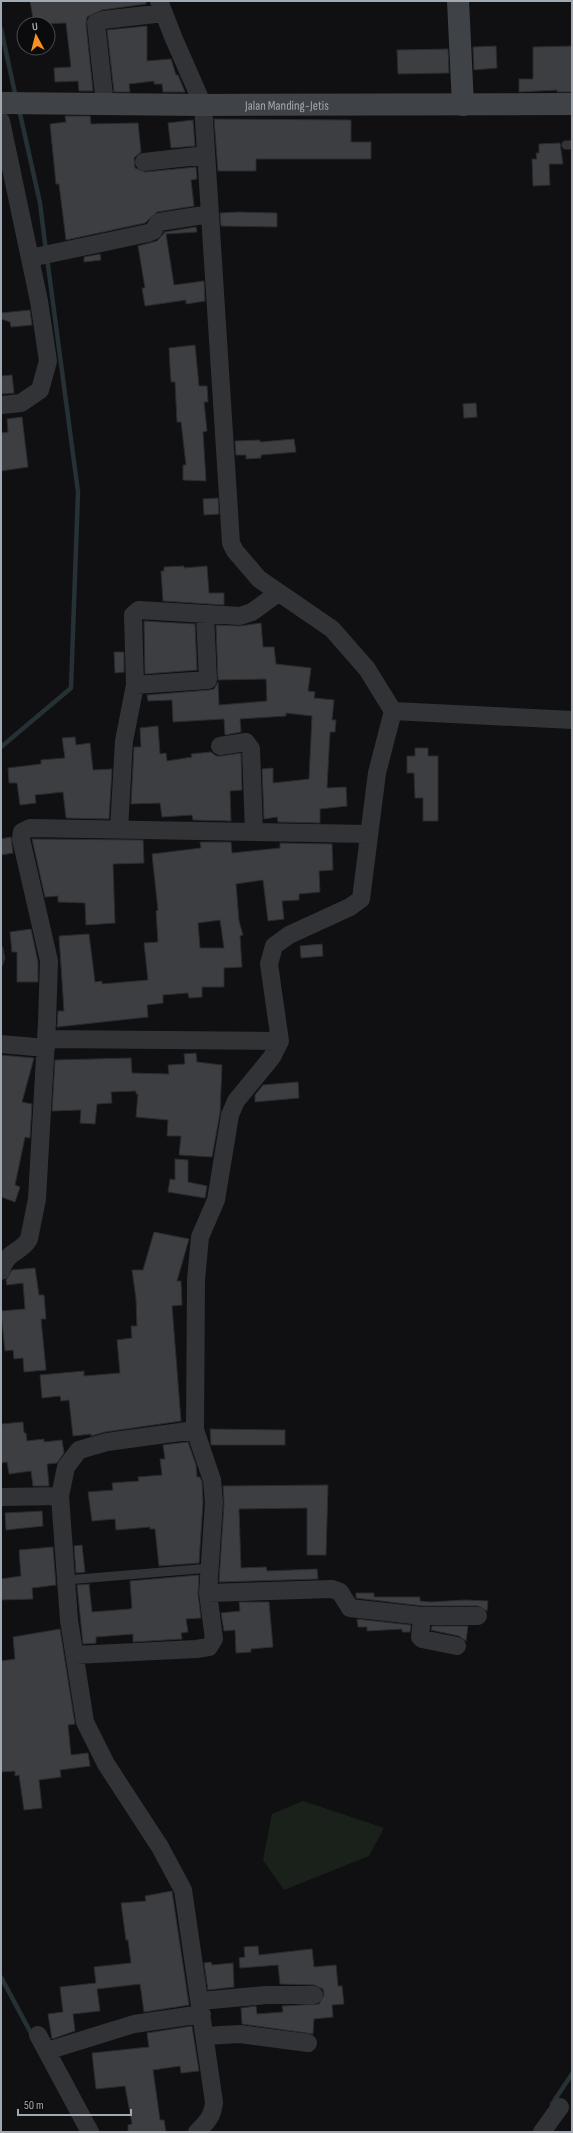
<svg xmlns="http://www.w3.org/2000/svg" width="573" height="2133" viewBox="0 0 573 2133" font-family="'Sofia Sans Condensed',sans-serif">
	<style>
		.green { fill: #1a211a }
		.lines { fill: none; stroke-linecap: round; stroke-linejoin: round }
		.stream { stroke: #263135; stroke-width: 4.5 }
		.building { fill: #3c3e42; stroke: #2a2b2e; fill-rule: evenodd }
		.lane { stroke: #313337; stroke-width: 9 }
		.street { stroke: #313337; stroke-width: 18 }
		.secondary { stroke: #3f4247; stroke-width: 22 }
		.labels { text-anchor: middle; stroke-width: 4; stroke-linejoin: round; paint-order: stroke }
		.street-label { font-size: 13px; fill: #a1a9b3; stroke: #0b0b0d }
	</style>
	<rect width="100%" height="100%" fill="#101012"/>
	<path class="green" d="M303,1801L384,1828L369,1856L284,1890L263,1860L272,1814Z"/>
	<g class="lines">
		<path class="stream" d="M1,29L16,98
			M19,109L40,203L46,251
			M1,747L71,688L78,492L47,258
			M1,948L3,958L1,964
			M1,1977L32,2035
			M552,2104L572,2074"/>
	</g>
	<path class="building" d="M30,1H146V4L102,10L87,17L86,24L93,91H79L78,81L55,82L54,68L71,67L66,23L34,24Z
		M147,26V61L171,59L176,75H178L185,92H163L162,84H154V81L129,84L130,92H114L107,30Z
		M496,46L497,68L474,70L473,47Z
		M572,46V92H557V90L519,92V79H533V47Z
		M448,49L449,73L398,74L397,50Z
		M65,116H90L91,124L138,123L141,152L134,158L135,168L145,172L196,167L197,179L191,180L194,206L157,212L145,223L66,240L59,184H56L50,124L66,122Z
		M214,119L351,120V142H371V159H256V171H218Z
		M193,120L195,146L171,148L168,123Z
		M560,143L563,164H549L550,185L533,186L532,159H537L536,153H539V144Z
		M239,212L277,213V227L221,226L220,213Z
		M196,227L197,232L166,234L174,285L204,281L205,301L186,304V300L145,306L142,288H145L138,246L157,241L165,232Z
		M100,254L101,260L84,262V257Z
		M30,310L32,325L11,327L10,322L1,319V313Z
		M195,345L199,386H207L208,402H204L207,431L203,432L206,481L183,480V465H186L181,422H177L175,382H171L170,367L169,348Z
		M12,375L14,393L1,394V376Z
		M476,403L477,417L464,418L463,404Z
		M22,417L28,467L1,471V433L8,432L7,419Z
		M294,439L296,452L261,455V458L246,459V455H236L235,441L260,440V442Z
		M218,498L219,514L204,515L203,499Z
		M184,566V568L207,566L209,593H224V605L163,601L161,571H164V567Z
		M144,621L195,624L197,670L145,674Z
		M261,623L263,647H274L276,664L311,668L308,691L315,692L314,698L334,700L332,720H336L335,732H330L327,788L346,787L347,806L320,809V823L278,822L277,817L264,819L262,769L273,768V783L309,779L312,716L286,713V716L240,719L241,732L225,735L224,719L173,722L172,700L148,701L147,695L209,690L214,689L218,682L219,705L267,701L266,679L218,680L216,625L240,626Z
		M114,652H124V672L115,673Z
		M158,726L160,754L166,753L167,761L192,757L191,754L211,752L216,756H221L241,753L242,790L230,791L231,821L193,820L192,815L162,817L160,803L131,804L134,747H141L140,728Z
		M75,737L76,745L90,743L93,770L112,769L109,819L66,818L63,792L35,795L36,803L20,805L17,783H9L8,768L41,764V760L65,758L62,738Z
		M415,748H428V756H438V821H423V798H415L414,773H407V756H415Z
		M11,837L13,853L1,855V839Z
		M32,839L143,840L144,863L113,864L115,923L86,925L85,903L58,902V896L45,897Z
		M200,842H231L232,853L280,848V843L332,844L333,870L319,871L320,892L299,894V900L282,901L284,919L268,921L263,880L236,884L239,921L243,935L240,936L242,967L224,968V987H202V997L189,998L188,993L163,995V1003L147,1005L148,1017L57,1027L58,1011H64L59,936L89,934L95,982L102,981V984L148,980L144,943L158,942L156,911L158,910L152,854L201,848ZM220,920L224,948H200L198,923Z
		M31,929L38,962V982H17V952H12L10,932Z
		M322,944L323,956L301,958L300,946Z
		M196,1053L197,1062L222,1065L220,1113L212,1157L179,1155L181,1136H167L168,1120L136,1117L138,1094H136V1091L111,1092L112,1103L97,1104L95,1124L80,1123L81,1110L52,1111L55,1060L131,1058L132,1073L169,1074L168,1065L185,1064L184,1054Z
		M1,1055L34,1058L22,1102L32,1104L30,1138L25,1137L15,1185L20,1187L15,1202L1,1197Z
		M298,1082L299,1098L255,1102V1095L263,1085Z
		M175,1159L188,1160V1182L207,1186L205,1198L168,1192L170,1179L175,1180Z
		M154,1232L189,1239L177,1281H181L182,1305L172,1306L181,1421L105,1432L91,1436V1434L73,1436L69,1400L61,1401L60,1396L42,1398L40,1375L84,1371V1376L120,1373L117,1340L132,1338L131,1326H137L136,1299L132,1270H143Z
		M35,1268L39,1295H44L46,1319H41L46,1370L24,1372L23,1358L14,1359L13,1350L5,1351L1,1311L25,1309L23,1283L7,1285L6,1280L12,1270Z
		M23,1422L24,1433H26L27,1441L44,1439V1442L62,1440L64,1453L57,1463L47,1464L49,1486H33L31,1471L9,1474L7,1462L1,1463V1424Z
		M210,1429L285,1430V1445H211Z
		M188,1442L196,1465L197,1477H200L202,1482L203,1502L199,1563L159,1566L155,1529H150V1527L116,1530L115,1519L92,1521L88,1492L113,1490L112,1483L139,1481L138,1477L162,1475L160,1459H165L163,1445Z
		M328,1485L326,1555H307V1508L239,1509L241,1568L266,1567L267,1571L317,1569L318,1579L219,1582L224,1503L223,1486Z
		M42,1511L43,1526L6,1530L5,1513Z
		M82,1545L85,1572L76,1573L74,1546Z
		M53,1547L56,1585L32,1588L33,1599L1,1600V1579L21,1576L19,1550Z
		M199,1575L198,1594L201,1618L186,1619L188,1632L181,1633L182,1639L133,1642V1634L96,1637V1643L83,1644L77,1585L89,1584L92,1612L130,1609L132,1608L130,1581Z
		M356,1593H374V1597H420V1601L431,1602L465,1600L488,1601L487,1611L478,1606H423L356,1598Z
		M239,1602H269L273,1647L251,1649V1652L236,1653L235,1630L224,1631L221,1613L240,1611Z
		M357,1619L411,1625L410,1632H402V1629L367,1631V1627H358Z
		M432,1626H468L466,1641L459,1636L431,1630Z
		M60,1629L75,1724L68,1725L71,1755L88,1753L90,1766L60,1770L61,1777L39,1780L42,1808L24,1810L19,1775L15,1776V1771L1,1772V1661L15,1659L13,1637Z
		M172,1891L189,2005L144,2012L140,1984L97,1989L100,2011L73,2014L75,2031L52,2039L48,2014L63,2012L60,1987L96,1983L94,1967L131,1963L128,1940H126L121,1903L146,1901L145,1896Z
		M258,1946L259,1955L312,1949L314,1967L336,1965L338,1986H342L344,2004L332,2005L333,2017L314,2019L313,2034L242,2024L241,2008L256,2006L257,2014L283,2012L282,2006L319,2004L324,1995L323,1989L314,1985L280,1984L278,1965L240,1968L239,1958L245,1957L244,1947Z
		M211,1962L212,1965L233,1963L234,1987L208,1990L204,1963Z
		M192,2026L199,2071L181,2073L180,2066L153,2070L160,2120H164L166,2132H128V2125L132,2124L125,2086L96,2089L92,2053L149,2047L147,2033Z"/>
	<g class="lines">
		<path class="lane" d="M566,145H572
			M67,1580L210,1568"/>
		<path class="street" d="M105,104L96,23L103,20L164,13
			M1,121L39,301L48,361L40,390L21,403L1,405
			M144,162L206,155
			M30,258L148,233L153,231L159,222L210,214
			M135,685L208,680L205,614
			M393,711L572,720
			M220,746L246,742L251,749L254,832
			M119,830L124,741L135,685L133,615L139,610L240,616L252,612L278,593
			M46,1039L280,1041
			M1,1044L46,1048
			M1,1271C7,1250 20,1254 29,1239L37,1199L47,1022L49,961L21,839L22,832L30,828L369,834
			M195,1430L107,1442L79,1450L66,1467L60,1496L69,1620L85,1722L106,1764L160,1847L183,1890L214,2102C213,2116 207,2122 197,2132
			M1,1497L60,1496
			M208,1593L332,1589L340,1592L350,1608L422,1616H478
			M422,1616L420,1637L422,1639L457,1646
			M75,1655L196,1649L209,1647L214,1639L208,1593L214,1502L212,1480L195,1430L196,1280L200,1237L216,1200L230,1115L236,1101L272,1057L280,1041L269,964L274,946L289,935L350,907L361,899L377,773L393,711L367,669L332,629L259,579L235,551L231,543L203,105L174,39L159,1
			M200,2001L266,1995H314
			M38,2035L90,2132
			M205,2036L240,2034L308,2043
			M47,2051L134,2024L202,2014
			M542,2132L560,2107"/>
		<g class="secondary">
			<path d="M458,1L463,105"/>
			<path id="s1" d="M1,103L203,105L572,104"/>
		</g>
	</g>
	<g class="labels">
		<g class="street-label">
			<text dy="5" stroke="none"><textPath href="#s1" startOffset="286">Jalan Manding-Jetis</textPath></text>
		</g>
	</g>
	<rect width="573" height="2133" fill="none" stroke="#a1a9b3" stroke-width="4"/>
	<g transform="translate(36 36) rotate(353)"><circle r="19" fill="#0b0b0d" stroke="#474a4f"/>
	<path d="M0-3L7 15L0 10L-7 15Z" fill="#f88f22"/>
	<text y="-6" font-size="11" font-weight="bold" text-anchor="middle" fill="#a1a9b3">U</text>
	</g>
	<path d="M18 2109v6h113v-6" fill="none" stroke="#a1a9b3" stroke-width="2"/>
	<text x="24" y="2109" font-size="12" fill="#a1a9b3" stroke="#0b0b0d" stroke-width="3" paint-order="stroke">50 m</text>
</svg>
